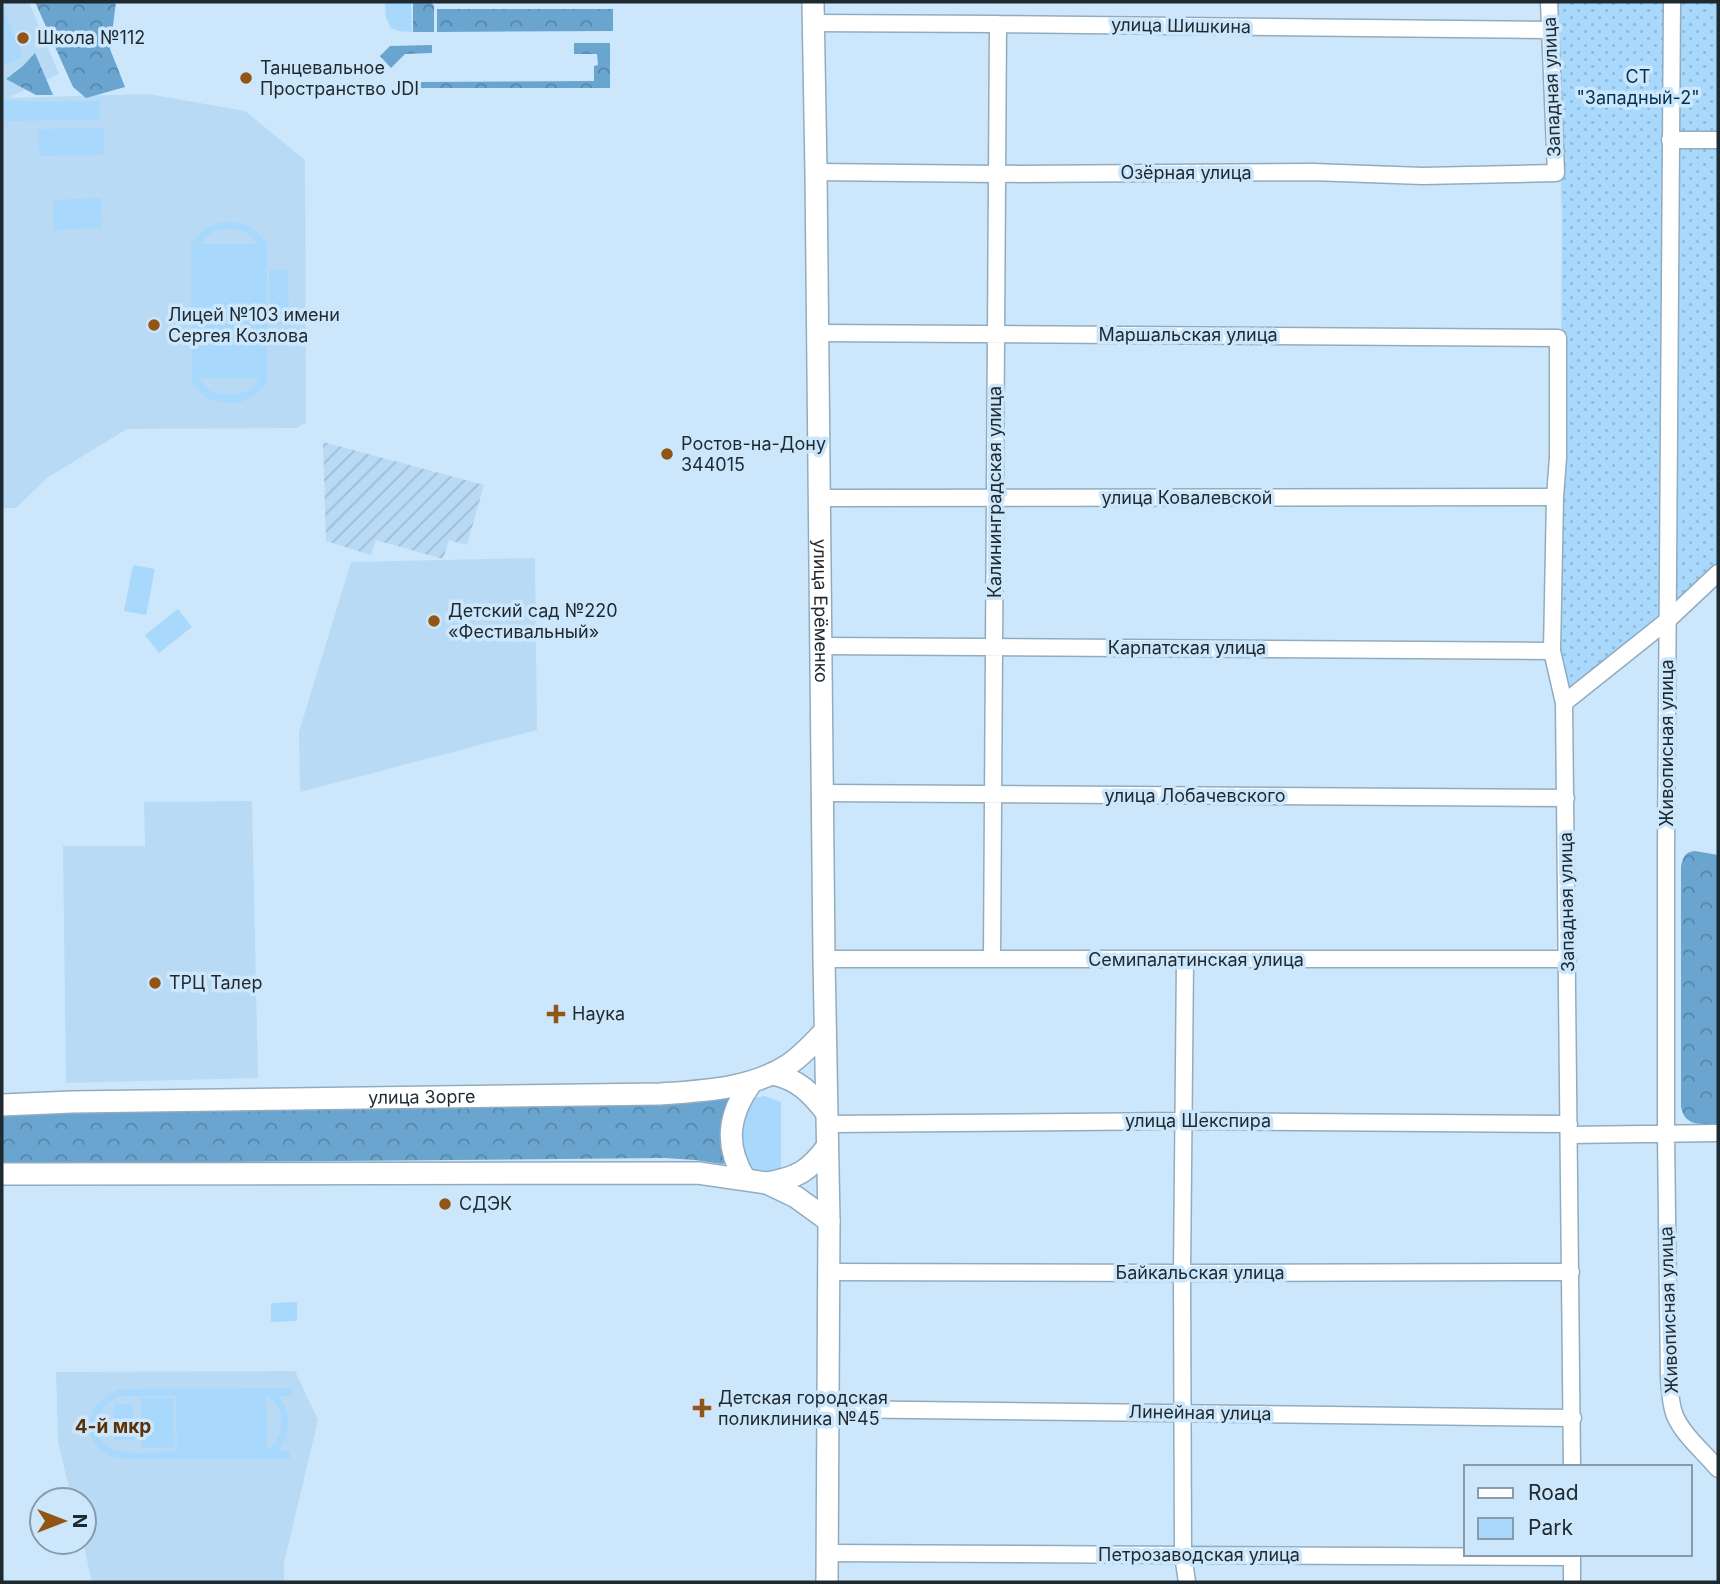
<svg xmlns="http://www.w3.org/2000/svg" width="1720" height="1584" viewBox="0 0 1720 1584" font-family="Inter,sans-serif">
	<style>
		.built { fill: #b9daf4 }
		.industrial { fill: url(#industrial-furrows) }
		.green { fill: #a8d8fb; fill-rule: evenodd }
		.forest { fill: url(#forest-crowns) }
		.garden { fill: url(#garden-dots) }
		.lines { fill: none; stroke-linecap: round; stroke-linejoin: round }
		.minor-casing { stroke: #92acbf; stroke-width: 19 }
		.secondary-casing { stroke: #92acbf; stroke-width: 24 }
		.minor { stroke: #fff; stroke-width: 16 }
		.secondary { stroke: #fff; stroke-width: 21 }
		.poi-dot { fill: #915516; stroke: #cce7fc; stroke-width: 2.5 }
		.labels { text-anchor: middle; stroke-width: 7; stroke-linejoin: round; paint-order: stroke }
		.street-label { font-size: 18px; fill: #1f2930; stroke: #cce7fc }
		.poi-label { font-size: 18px; fill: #1f2930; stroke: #cce7fc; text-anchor: start }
		.park-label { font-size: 18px; fill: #003350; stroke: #cce7fc }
		.neighbourhood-label { font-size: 19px; font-weight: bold; fill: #5b3205; stroke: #cce7fc }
	</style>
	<defs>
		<pattern id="industrial-furrows" width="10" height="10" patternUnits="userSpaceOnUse" patternTransform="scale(1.75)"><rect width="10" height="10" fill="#b9daf4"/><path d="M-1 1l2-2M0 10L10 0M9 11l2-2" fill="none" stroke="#9fbbd2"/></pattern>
		<pattern id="forest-crowns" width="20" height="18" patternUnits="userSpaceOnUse" patternTransform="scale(1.75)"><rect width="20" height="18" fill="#6aa5d0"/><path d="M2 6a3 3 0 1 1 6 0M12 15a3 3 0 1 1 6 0" fill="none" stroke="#5786a9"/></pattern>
		<pattern id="garden-dots" width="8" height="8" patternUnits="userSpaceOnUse" patternTransform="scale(1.75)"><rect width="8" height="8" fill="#a8d8fb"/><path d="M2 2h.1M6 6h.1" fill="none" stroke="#90b9d7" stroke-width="1.8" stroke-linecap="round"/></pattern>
	</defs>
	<rect width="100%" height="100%" fill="#cce7fc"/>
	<path class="built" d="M2,2H29L59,74L7,98L148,94L245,111L305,160L306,423L296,428L127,429L47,478L16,508H2Z
		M535,558L537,730L300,792L299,732L351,562Z
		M252,801L258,1078L66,1083L63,846H145L144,802Z
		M295,1371L318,1420L284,1563V1582H92L83,1542H84V1500H72L58,1442L56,1372Z"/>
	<path class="industrial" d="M323,442L484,485L467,545L449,540L443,559L376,540L371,555L326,541Z"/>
	<path class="green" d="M385,2H411L412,32L399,31L391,28L386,18Z
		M2,5L23,57L2,66Z
		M2,100L38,102L100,101V120L2,121Z
		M104,128V155L39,156L38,129Z
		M101,198L102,228L54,230L53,200Z
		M221,222C246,222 251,224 267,244V384L256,395L239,403L218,402L204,396L192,382L191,243L205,228ZM222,229C241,229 247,229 258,244H200L209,234ZM200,378H259L251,389L239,394H220L209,390Z
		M269,270H288L289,324H270Z
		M133,565L155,569L146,615L124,611Z
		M178,609L192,627L159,653L145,635Z
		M764,1096L781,1102V1169C761,1178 756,1173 740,1161L741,1110L751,1099Z
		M297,1302V1321L271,1322V1303Z
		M292,1388V1396H279C292,1414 291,1433 278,1451H290V1459H123C115,1457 108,1456 101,1451C95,1446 92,1439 91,1431C87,1409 102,1395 121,1389ZM123,1396H176L177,1451C158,1452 128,1456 111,1448C85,1435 97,1401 123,1396ZM266,1396C288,1407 285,1438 267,1450Z
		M141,1398H173L174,1448H141Z
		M114,1404H133V1440H114Z"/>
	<path class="forest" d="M35,2H116L110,49L125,87L86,98L73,87Z
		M413,2H431L434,6V32H413Z
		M437,9H613V31L437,32Z
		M574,43H610V88H419V82L594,81V66L598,65L597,54H574Z
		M432,45V53L405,54L391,68L380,56L390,46Z
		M35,53L53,95H36L6,79L23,66Z
		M1695,851L1718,855V1124C1701,1124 1685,1127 1681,1107V866C1683,857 1685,852 1695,851Z
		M730,1096L732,1100L728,1159L726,1163L722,1164L695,1160L665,1158L2,1164V1112Z"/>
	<path class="garden" d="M1556,2H1718V577L1569,698L1559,645L1562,221Z"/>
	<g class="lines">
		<g class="minor-casing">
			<path id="minor" d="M1672,2L1666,854V1135L1669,1377C1670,1390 1670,1404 1675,1416C1684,1436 1704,1452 1718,1469
				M813,23L998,24L1550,30
				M1670,140H1718
				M816,172L997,174L1312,172L1423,176L1556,173L1549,2
				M818,333L1558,338V457L1555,497L1552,651L1564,703L1572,1467
				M820,498L1555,497
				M822,646L1552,651
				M1564,703L1668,620L1718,573
				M823,793L1566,798
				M824,959H1568
				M992,959L998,24
				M1185,960L1182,1273L1183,1555L1187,1582
				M827,1124L1183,1121L1569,1124
				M1569,1135L1718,1133
				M829,1272L1182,1273L1571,1272
				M828,1409L1573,1418
				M827,1553L1572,1557
				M1572,1582V1554"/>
		</g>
		<g class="secondary-casing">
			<g id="secondary">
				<path id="s1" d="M813,2L816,172L824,959L829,1221L827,1582"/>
				<path d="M772,1074C798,1079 811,1093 826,1112"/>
				<path id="s2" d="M2,1105L72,1102L660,1094C704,1091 751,1089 788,1065C802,1056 814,1042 825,1031"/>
				<path d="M2,1174L698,1173L767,1183L796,1197L829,1221"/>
				<path d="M745,1179C724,1145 728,1115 751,1083"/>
				<path d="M767,1183C797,1178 809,1171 827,1147"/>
			</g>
		</g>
		<use href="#minor" class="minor"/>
		<use href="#secondary" class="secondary"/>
	</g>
	<g class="poi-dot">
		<circle cx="23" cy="38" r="7"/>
		<circle cx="246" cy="78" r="7"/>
		<circle cx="154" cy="325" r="7"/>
		<circle cx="667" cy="454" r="7"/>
		<circle cx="434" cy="621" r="7"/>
		<circle cx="155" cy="983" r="7"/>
		<path d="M552.5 1003.5h7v7h7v7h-7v7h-7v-7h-7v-7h7z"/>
		<circle cx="445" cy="1204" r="7"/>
		<path d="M698.5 1397.5h7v7h7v7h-7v7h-7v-7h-7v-7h7z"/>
	</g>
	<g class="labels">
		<g class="street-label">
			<text transform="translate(1181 26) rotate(1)" y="6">улица Шишкина</text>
			<text transform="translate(1552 87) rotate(-92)" y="6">Западная улица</text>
			<text x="1186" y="179">Озёрная улица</text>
			<text x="1188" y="341">Маршальская улица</text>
			<text transform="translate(995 492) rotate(-90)" y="6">Калининградская улица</text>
			<text x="1187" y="504">улица Ковалевской</text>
			<text dy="6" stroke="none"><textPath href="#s1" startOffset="609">улица Ерёменко</textPath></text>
			<text x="1187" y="654">Карпатская улица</text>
			<text transform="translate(1667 743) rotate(-90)" y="6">Живописная улица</text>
			<text x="1195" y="802">улица Лобачевского</text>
			<text transform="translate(1567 902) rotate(-91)" y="6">Западная улица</text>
			<text x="1196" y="966">Семипалатинская улица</text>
			<text dy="6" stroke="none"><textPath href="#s2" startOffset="420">улица Зорге</textPath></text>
			<text x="1198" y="1127">улица Шекспира</text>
			<text x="1200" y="1279">Байкальская улица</text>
			<text transform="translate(1669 1310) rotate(-92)" y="6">Живописная улица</text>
			<text transform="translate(1200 1413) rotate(1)" y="6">Линейная улица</text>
			<text x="1199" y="1561">Петрозаводская улица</text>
		</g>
		<g class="poi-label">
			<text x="37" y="44">Школа №112</text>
			<text x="260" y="74">Танцевальное<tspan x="260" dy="21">Пространство JDI</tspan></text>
			<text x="168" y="321">Лицей №103 имени<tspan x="168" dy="21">Сергея Козлова</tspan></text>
			<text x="681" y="450">Ростов-на-Дону<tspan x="681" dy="21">344015</tspan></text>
			<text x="448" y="617">Детский сад №220<tspan x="448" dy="21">«Фестивальный»</tspan></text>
			<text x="169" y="989">ТРЦ Талер</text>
			<text x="572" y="1020">Наука</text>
			<text x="459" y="1210">СДЭК</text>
			<text x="718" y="1404">Детская городская<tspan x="718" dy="21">поликлиника №45</tspan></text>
		</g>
		<g class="park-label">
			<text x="1638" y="83">СТ<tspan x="1638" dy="21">"Западный-2"</tspan></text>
		</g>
		<g class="neighbourhood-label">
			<text x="113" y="1433">4-й мкр</text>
		</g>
	</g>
	<rect width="1720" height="1584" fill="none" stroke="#1f2930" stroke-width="7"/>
	<rect x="1464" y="1465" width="228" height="91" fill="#cce7fc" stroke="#879baa" stroke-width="2"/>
	<rect x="1478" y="1488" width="35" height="10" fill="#ffffff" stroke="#879baa" stroke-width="2"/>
	<text x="1528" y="1500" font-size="21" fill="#1f2930">Road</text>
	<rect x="1478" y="1518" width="35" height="21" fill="#a8d8fb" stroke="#879baa" stroke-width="2"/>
	<text x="1528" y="1535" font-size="21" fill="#1f2930">Park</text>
	<g transform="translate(63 1521) rotate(90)"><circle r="33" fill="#cce7fc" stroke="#879baa" stroke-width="2"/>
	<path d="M0-5L12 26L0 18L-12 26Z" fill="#915516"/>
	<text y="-10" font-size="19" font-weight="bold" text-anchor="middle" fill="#1f2930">N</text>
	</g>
</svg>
